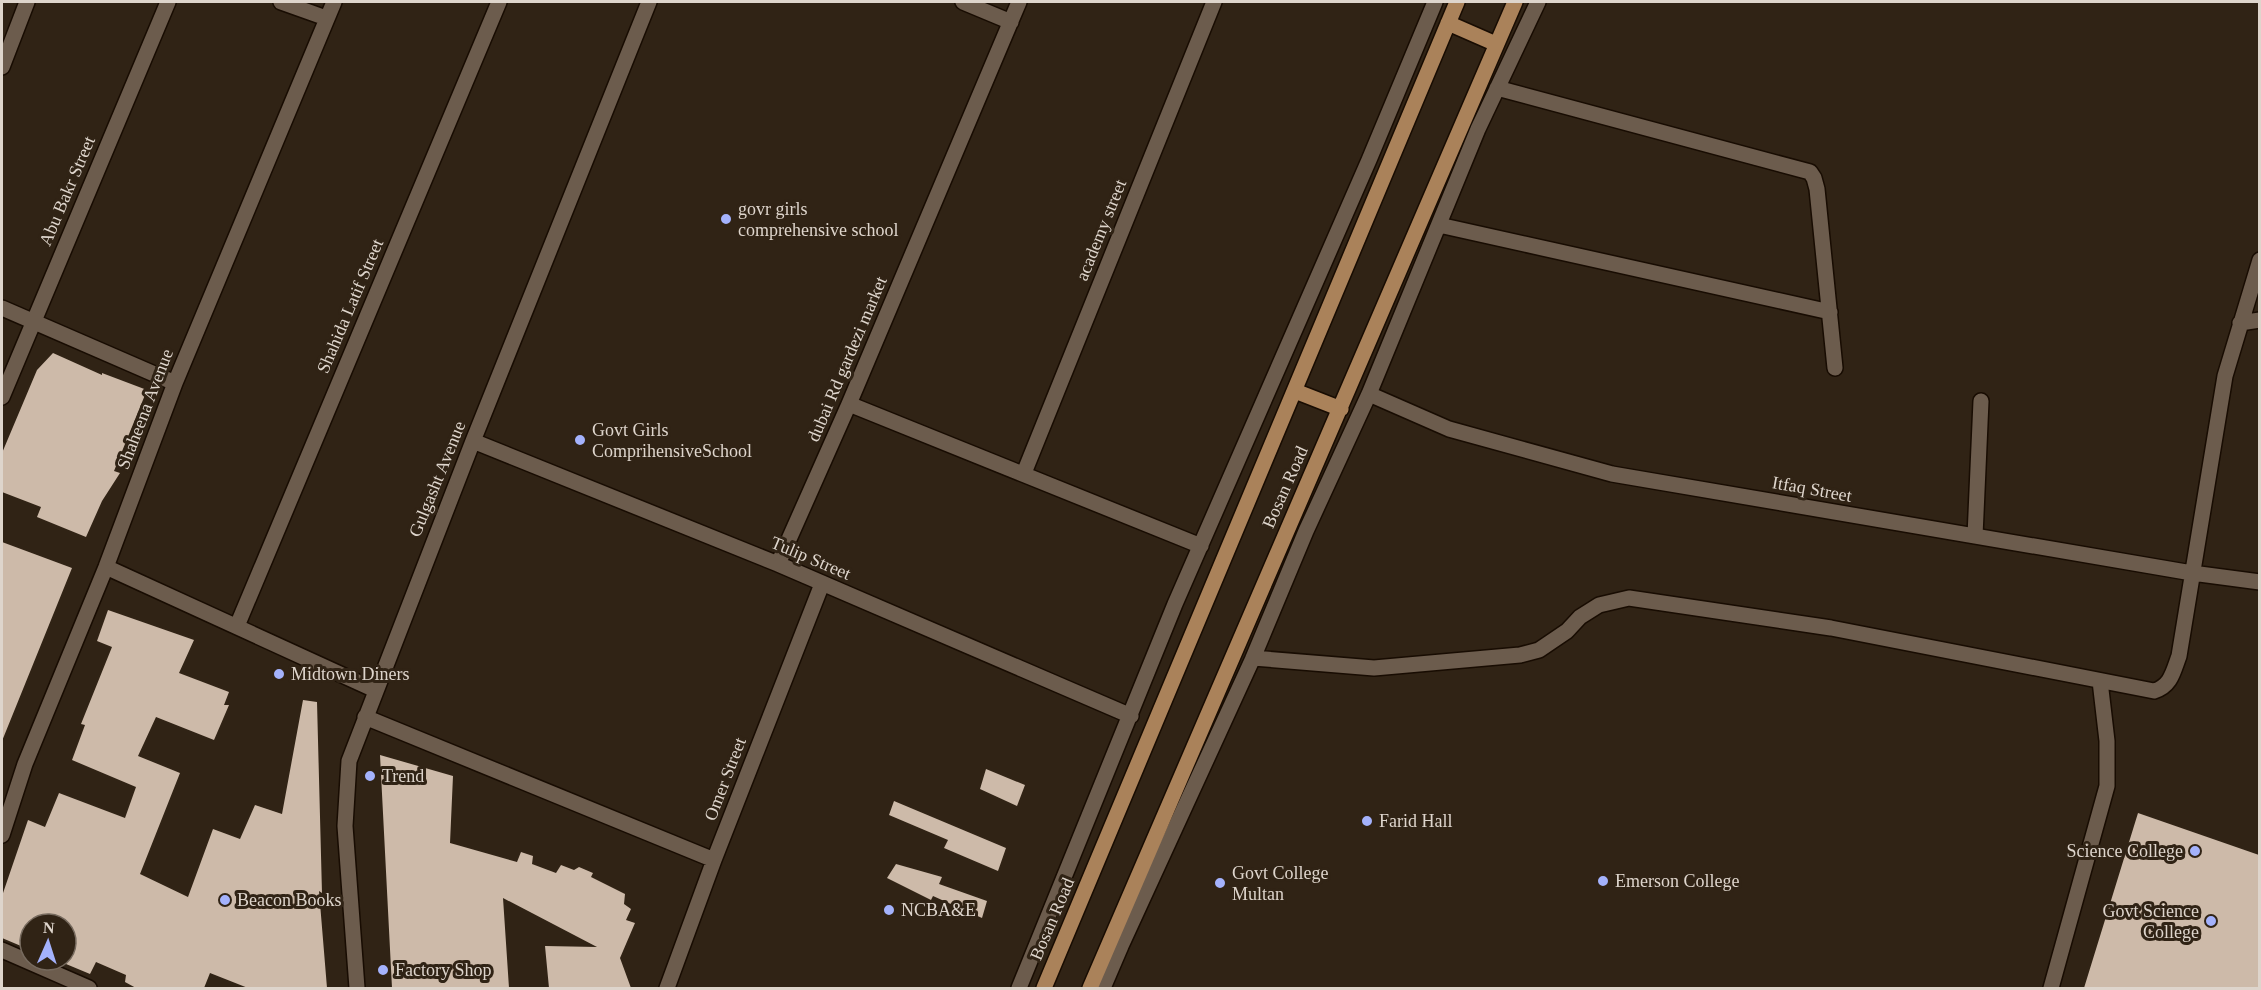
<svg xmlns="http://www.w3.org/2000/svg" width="2261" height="990" viewBox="0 0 2261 990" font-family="Georgia,serif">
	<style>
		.building { fill: #cdbaa9 }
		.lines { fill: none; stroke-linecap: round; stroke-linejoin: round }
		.minor-casing { stroke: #180c02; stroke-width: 18 }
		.major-casing { stroke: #180c02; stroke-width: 18 }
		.minor { stroke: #6c5c4d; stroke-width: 15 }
		.major { stroke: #aa825a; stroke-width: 15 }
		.poi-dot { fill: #a4b2fc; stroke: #302315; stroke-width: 2 }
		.labels { text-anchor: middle; stroke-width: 6; stroke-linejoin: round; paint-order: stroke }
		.street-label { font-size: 18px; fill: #ded5cc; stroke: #302315 }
		.poi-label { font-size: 18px; fill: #ded5cc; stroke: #302315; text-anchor: start }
	</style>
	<rect width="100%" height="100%" fill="#302315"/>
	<path class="building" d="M53,353L102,375V373L147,390L114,471L120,473L102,501L86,537L37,517L41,507L2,492V453L37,370Z
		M2,542L72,568L2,741Z
		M108,610L194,640L179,673L229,692L224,705H229L214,740L156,717L138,756L180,773L140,874L188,897L213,829L240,839L255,805L282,814L303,700L317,702L322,893L319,891L327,988H248L210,973L204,988H136L125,982L126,975L96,962L90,974L66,964V924H30V946H21L2,938V896L28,820L45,827L59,793L125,818L136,787L72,760L85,725L81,724L112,647L97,641Z
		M380,755L453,776L450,843L517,862L521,852L533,856L532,864L556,873L561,865L574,870L579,867L593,873L591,877L625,894L624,904L631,909L626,920L635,923L620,958L631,988H549L545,946L597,947L503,898L509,988H392Z
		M986,769L1025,785L1017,806L980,789Z
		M894,801L1006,848L998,871L944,848L948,840L889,815Z
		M2138,813L2259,855V988H2084Z
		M896,864L942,877L939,884L987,901L982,918L933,896L931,900L887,878Z"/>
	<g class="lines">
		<g class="minor-casing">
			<path id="minor" d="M281,2L326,18
				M963,2L1011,22
				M2,67L27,2
				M1497,88L1810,172L1814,178L1817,189L1835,368
				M1439,225L1830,312
				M2,308L175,383
				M2240,323L2260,320
				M1369,394L1449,429L1612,474L2192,573L2260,582
				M2,397L168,2
				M849,404L1201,546
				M473,441L778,564L1131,716
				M1024,473L1214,2
				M1975,536L1981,401
				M778,564L849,404L1019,2
				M106,567L375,690
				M237,626L499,2
				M1253,658L1374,668L1520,655L1539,650L1567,631L1580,617L1599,605L1629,598L1831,628L2154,691C2171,686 2173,672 2179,656L2225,376L2260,260
				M365,717L714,860
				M2,835L25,764L106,567L175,383L334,2
				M2,950L89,988
				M357,988L345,826L349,761L473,441L649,2
				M667,988L714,860L822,584
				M1019,988L1175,604L1369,160L1435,2
				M1103,988L1121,946L1253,658L1306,531L1369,394L1478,129L1538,2
				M2051,988L2107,786V741L2100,681"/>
		</g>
		<g class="major-casing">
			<path id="major" d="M1448,23L1496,44
				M1295,391L1341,409
				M1044,988L1457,2
				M1090,988L1515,2"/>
		</g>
		<use href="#minor" class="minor"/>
		<use href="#major" class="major"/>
	</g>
	<g class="poi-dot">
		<circle cx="726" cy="219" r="6"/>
		<circle cx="580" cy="440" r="6"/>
		<circle cx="279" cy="674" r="6"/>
		<circle cx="370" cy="776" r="6"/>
		<circle cx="1367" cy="821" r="6"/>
		<circle cx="2195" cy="851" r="6"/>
		<circle cx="1603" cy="881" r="6"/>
		<circle cx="1220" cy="883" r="6"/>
		<circle cx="225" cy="900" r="6"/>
		<circle cx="889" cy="910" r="6"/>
		<circle cx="2211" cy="921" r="6"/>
		<circle cx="383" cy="970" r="6"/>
	</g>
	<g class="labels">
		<g class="street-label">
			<text transform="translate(67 191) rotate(-67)" y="6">Abu Bakr Street</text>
			<text transform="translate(1101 230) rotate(-68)" y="6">academy street</text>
			<text transform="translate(350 306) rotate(-67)" y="6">Shahida Latif Street</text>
			<text transform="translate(847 359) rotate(-67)" y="6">dubai Rd gardezi market</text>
			<text transform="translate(145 409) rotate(-69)" y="6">Shaheena Avenue</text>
			<text transform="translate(437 479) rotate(-68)" y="6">Gulgasht Avenue</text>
			<text transform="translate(1285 487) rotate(-66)" y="6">Bosan Road</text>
			<text transform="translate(1812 489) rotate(10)" y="6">Itfaq Street</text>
			<text transform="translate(811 558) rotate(23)" y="6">Tulip Street</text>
			<text transform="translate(725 779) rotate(-69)" y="6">Omer Street</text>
			<text transform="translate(1052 919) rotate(-67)" y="6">Bosan Road</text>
		</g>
		<g class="poi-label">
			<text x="738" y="215">govr girls<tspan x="738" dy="21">comprehensive school</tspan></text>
			<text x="592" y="436">Govt Girls<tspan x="592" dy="21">ComprihensiveSchool</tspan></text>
			<text x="291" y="680">Midtown Diners</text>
			<text x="382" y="782">Trend</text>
			<text x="1379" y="827">Farid Hall</text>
			<text x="2183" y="857" text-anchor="end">Science College</text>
			<text x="1232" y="879">Govt College<tspan x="1232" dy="21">Multan</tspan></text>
			<text x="1615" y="887">Emerson College</text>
			<text x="237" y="906">Beacon Books</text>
			<text x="901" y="916">NCBA&amp;E</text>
			<text x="2199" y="917" text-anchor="end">Govt Science<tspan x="2199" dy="21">College</tspan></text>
			<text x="395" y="976">Factory Shop</text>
		</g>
	</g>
	<rect width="2261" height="990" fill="none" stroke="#ded5cc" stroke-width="6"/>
	<g transform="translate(48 942) rotate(3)"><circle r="28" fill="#302315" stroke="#766a5e" stroke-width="1.5"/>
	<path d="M0-4.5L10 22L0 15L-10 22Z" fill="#a4b2fc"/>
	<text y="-9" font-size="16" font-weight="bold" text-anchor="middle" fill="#ded5cc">N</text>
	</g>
</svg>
